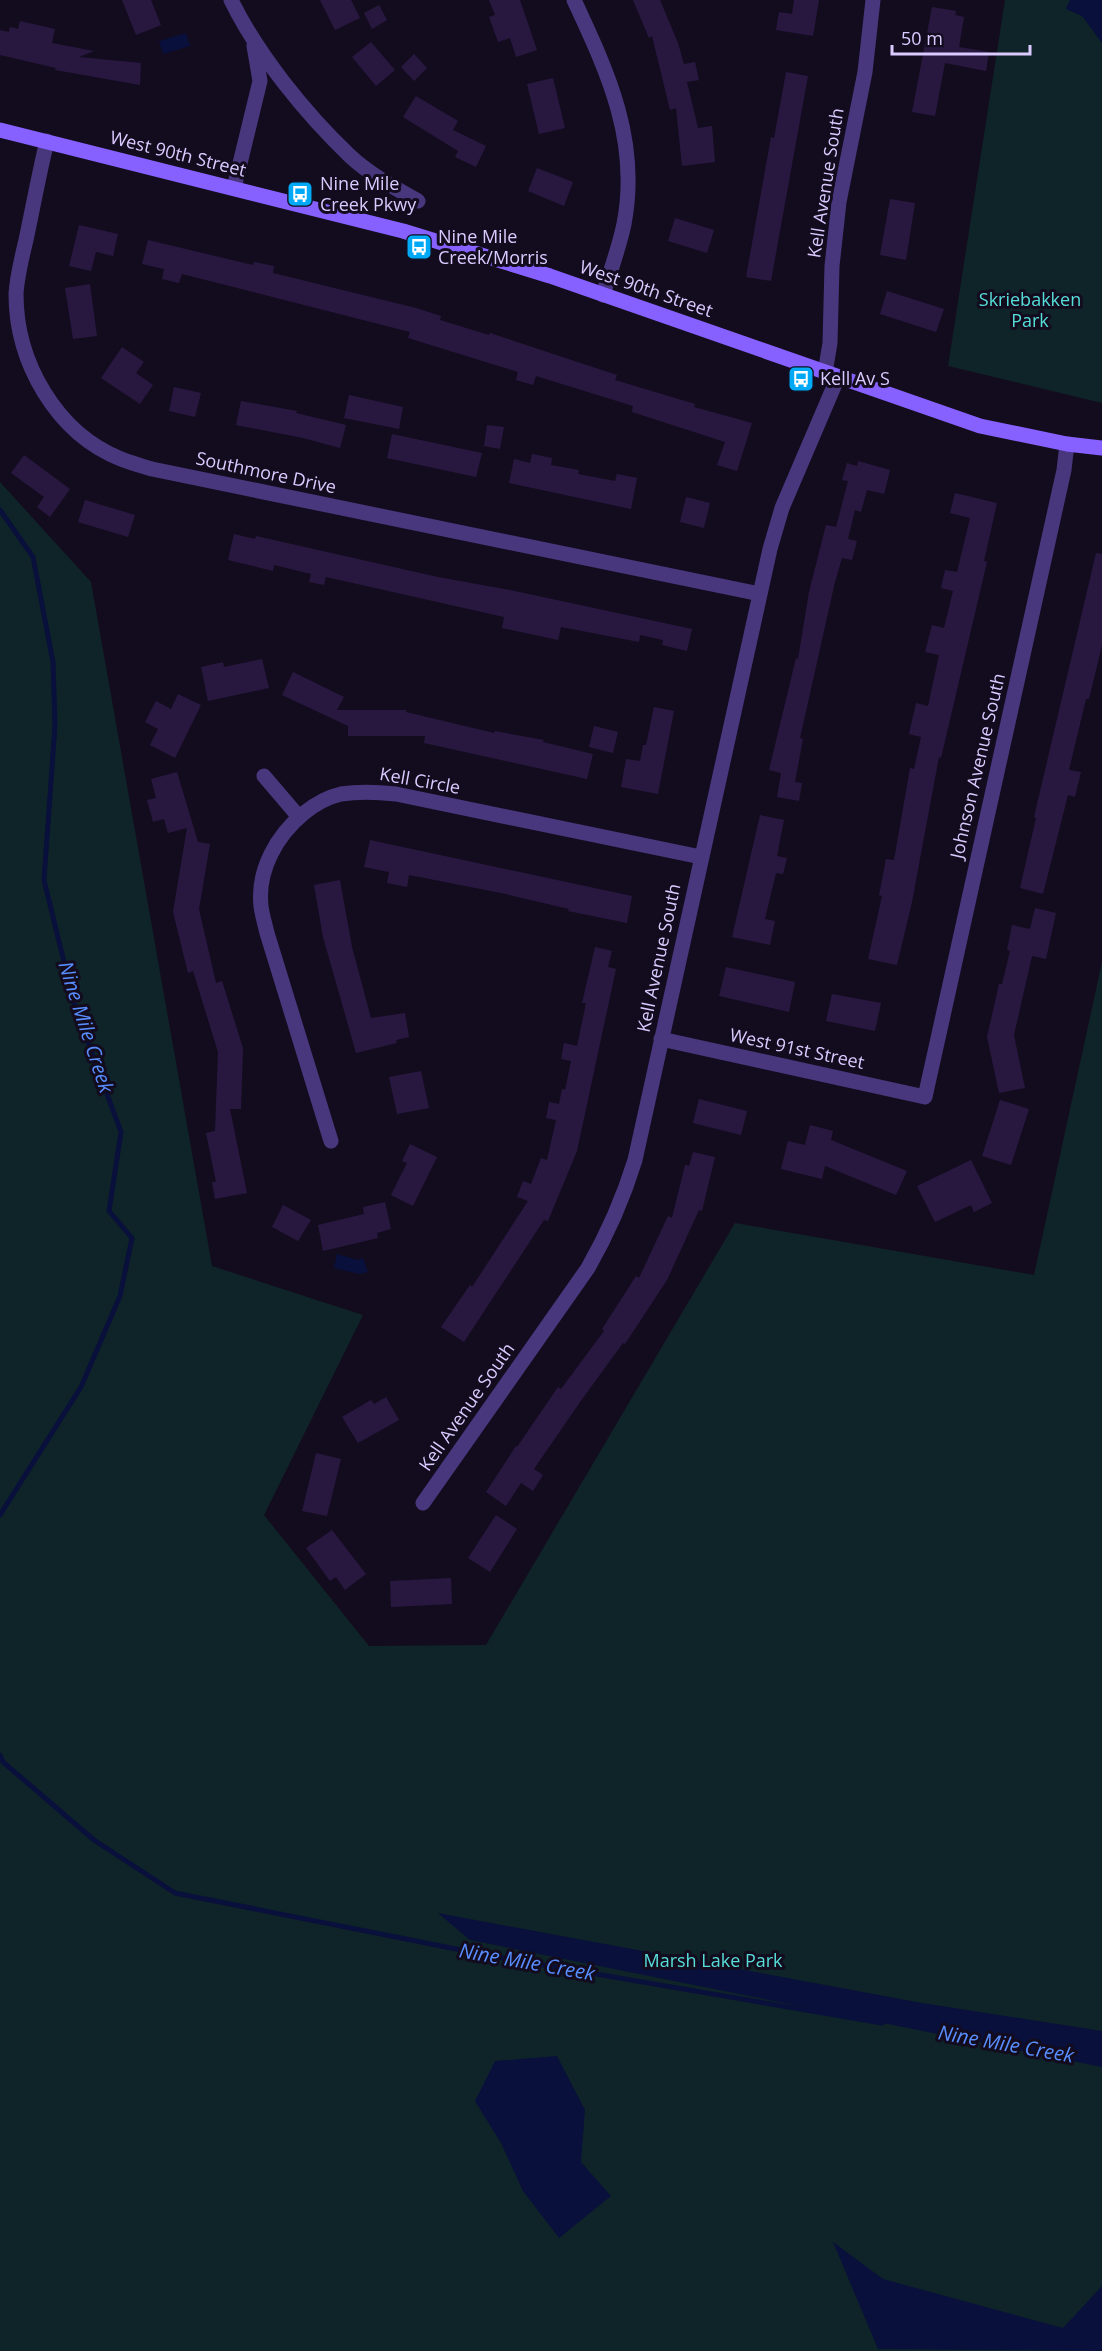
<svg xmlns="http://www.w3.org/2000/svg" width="1102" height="2351" viewBox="0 0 1102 2351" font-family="'Open Sans',sans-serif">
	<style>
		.green { fill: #0f2428 }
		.water { fill: #09103b }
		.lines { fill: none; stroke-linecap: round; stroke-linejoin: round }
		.stream { stroke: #09103b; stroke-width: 5 }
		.building { fill: #281840 }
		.street { stroke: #49377e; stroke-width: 15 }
		.secondary { stroke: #8661ff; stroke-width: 15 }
		.labels { text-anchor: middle; stroke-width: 6; stroke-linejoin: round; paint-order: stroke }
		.street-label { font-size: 18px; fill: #dbcaff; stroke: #130c1f }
		.poi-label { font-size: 18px; fill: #dbcaff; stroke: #130c1f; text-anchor: start }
		.park-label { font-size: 18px; fill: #56ded9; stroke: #130c1f }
		.water-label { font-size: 20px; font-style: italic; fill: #588eff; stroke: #130c1f }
	</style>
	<rect width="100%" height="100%" fill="#130c1f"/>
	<path class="green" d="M1005,0H1102V403L948,366Z
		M0,482L91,582L212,1266L363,1315L264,1515L369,1646L486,1645L735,1223L1034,1275L1102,962V2351H0Z"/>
	<path class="water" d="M1070,0H1102V43L1082,16L1066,9Z
		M186,33L190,46L163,54L159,41Z
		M337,1254L358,1260L363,1258L368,1272L359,1274L334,1268Z
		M438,1913L922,2003L1102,2031V2067L470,1940Z
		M557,2056L585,2110L581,2162L611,2196L559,2238L523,2191L501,2143L475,2101L495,2061Z
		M833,2242L883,2279L1063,2328L1102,2286V2351L878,2349Z"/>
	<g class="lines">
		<path class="stream" d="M0,510L33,557L53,662L55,725L44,880L75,1007L121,1132L109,1211L132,1238L120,1296L81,1387L0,1515
			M0,1755L3,1762L94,1840L175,1893L491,1956L882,2023"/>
	</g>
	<path class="building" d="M122,0H151L161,25L136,35Z
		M320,0H351L360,18L335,30Z
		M489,0H520L537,50L516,57L510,38L498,42L489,17L495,15Z
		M633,0H660L678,43L684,64L695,62L699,80L687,82L698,128L712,126L715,162L682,166L676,108L670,110L652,36L649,38Z
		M794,0H819L813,36L776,30L779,12L792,14Z
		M379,5L387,20L372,29L364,13Z
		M932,7L956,11L955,15L964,17L959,47L989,52L986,71L945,63L935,116L912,112Z
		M20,21L55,29L52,43L94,51L79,57L141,63L140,85L55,70L56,68L0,55V30L9,32L10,27L18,29Z
		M371,42L395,70L376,86L352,57Z
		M414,54L427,68L414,81L401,67Z
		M786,72L808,76L771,281L746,277L771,137L774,138Z
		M553,78L565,128L539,134L527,84Z
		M416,96L458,121L453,130L486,146L476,167L455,157L458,151L403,117Z
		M537,168L573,182L564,206L528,191Z
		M890,199L915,203L906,260L880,255Z
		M675,218L714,230L707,253L668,241Z
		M79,225L118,234L113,256L96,252L91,271L69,266Z
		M148,240L253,265L254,262L274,266L273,273L416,308L441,316L440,320L489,335L490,333L617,375L615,380L695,404L694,407L752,423L737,471L717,465L725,442L632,412L633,406L536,376L533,385L516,380L518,372L408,338L410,332L182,274L179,283L162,279L164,269L142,264Z
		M90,284L97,336L73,339L65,288Z
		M887,291L944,309L936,332L880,314Z
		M122,347L144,362L136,373L153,385L140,404L101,378Z
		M174,387L201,393L195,417L169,411Z
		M349,395L403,407L399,429L344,418Z
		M241,401L297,411L296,413L346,425L340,448L303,438L236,425Z
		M487,425L504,427L500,449L484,446Z
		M392,434L482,453L476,477L387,458Z
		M532,454L552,458L551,465L579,470L578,474L615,481L617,474L637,478L631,509L509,483L514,459L530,463Z
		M24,455L70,489L50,517L37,507L44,497L11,473Z
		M858,461L890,470L884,494L867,490L861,512L855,510L848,539L857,541L852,560L842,558L835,582L800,738L803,739L795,782L802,783L799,801L777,797L781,773L769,770L796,658L798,659L809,592L826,525L836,527L848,481L842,480L847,463L857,466Z
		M955,493L997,503L984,561L987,562L941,758L939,757L912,902L897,965L868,959L882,896L879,895L886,859L894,860L910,768L914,769L921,737L909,734L916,703L928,706L939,655L925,652L932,625L944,628L953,591L941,588L945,570L957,572L970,518L950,513Z
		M686,497L710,503L704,528L680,522Z
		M85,500L135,515L128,537L78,522Z
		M234,534L255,539L256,536L438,577L510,590L692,629L687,651L662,645L663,640L640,635L639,642L561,627L558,640L502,628L504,617L326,577L324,585L309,582L311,574L274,565L273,571L228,560Z
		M1096,553L1102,554V645L1089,699H1086L1069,770L1081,772L1075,797L1068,795L1043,894L1020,888L1036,818L1034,817Z
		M262,659L269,688L208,701L201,667L223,662L224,667Z
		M293,672L344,697L337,710H406V712L494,733L495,731L544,740L543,742L593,754L587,779L424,743L425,736H348V726L282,695Z
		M178,694L201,705L175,758L150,745L158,729L145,722L156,701L171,709Z
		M654,707L674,711L658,794L621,787L626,759L640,761L643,745H646Z
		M594,726L618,732L613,753L589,747Z
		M177,772L198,842L210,844L199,909L216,983L222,981L243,1048L241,1109H230L247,1193L215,1199L212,1182H216L206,1133L215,1131L218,1052L193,971L188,973L173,912L187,828L168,833L164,819L153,822L147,800L156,798L151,779Z
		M760,815L784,820L777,856L787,858L783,874L776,873L765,919L775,921L770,945L732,937Z
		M370,840L632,896L627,923L568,911L569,909L501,893L409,875L407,887L387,883L389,872L364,867Z
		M340,880L352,947L371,1018L405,1013L409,1037L396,1040L397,1043L356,1053L323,937L314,885Z
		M1035,908L1056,913L1046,959L1032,956L1014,1035L1025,1088L999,1093L987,1037L999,984H1002L1010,951L1007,950L1012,925L1030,929Z
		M595,947L612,951L608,967L616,969L577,1151L548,1221L544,1220L464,1342L441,1327L470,1285L472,1287L528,1201L517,1197L523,1181L531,1184L541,1158L547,1160L556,1120L546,1118L549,1102L559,1104L562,1089L565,1090L571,1061L561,1059L564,1043L577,1046L586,1003H582Z
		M726,967L795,982L789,1012L719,996Z
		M832,994L881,1003L875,1031L826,1021Z
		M421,1071L429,1108L397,1114L389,1077Z
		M699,1099L747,1111L741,1135L693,1123Z
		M1000,1100L1029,1109L1011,1165L982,1156Z
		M810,1125L833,1131L831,1140L907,1171L896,1195L825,1166L822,1179L781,1169L788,1141L805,1145Z
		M410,1144L437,1157L413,1206L391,1195L407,1163L402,1161Z
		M693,1152L715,1157L702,1211L699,1210L667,1280L625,1344L623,1343L580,1402L534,1469L543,1475L533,1491L521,1483L506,1506L486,1492L516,1446L517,1447L558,1387L561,1389L604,1331L602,1329L636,1276L639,1278L668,1216L672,1218L685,1165L689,1166Z
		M971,1160L992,1203L974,1212L971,1205L935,1222L917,1186Z
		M385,1202L391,1229L377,1233L378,1238L323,1251L318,1225L364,1214L363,1207Z
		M283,1205L311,1220L298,1241L272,1227Z
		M386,1397L399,1420L358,1443L342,1417L371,1400L374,1404Z
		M316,1453L341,1459L327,1516L302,1511Z
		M496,1515L517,1529L490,1572L468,1558Z
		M332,1530L366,1574L345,1590L336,1577L330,1581L306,1548Z
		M451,1578L452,1604L391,1607L390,1581Z"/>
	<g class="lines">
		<path class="street" d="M231,0C258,55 305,113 350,156C369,174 395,188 418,201
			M574,0C608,73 640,141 624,224C619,248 610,272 603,295
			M47,141C39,174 33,207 26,240C22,257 17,276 16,294C16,362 56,433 121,459C131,463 142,466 152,469L760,594
			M234,188L260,81L254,46
			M825,373L830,343L832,266L839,202L865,72L873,0
			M264,776L299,817
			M661,1039L925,1097L1064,470L1067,444
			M331,1141L267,933C265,924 262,915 261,906C257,870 277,835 304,813C314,805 328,797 341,794C360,791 377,792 396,794L701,857
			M423,1503L588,1268C608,1233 623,1199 635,1160L770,549L782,508L838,377"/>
		<path class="secondary" d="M0,130L403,231L550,276L980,426L1067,444L1102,448"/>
	</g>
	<defs>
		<g id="bus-square" transform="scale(1.35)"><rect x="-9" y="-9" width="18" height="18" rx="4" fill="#00a9f5" stroke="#130c1f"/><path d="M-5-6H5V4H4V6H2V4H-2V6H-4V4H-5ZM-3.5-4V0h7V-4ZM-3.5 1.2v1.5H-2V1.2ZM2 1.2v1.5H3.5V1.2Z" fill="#fff"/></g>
	</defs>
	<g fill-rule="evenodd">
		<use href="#bus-square" x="300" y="194"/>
		<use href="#bus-square" x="419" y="247"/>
		<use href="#bus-square" x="801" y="379"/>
	</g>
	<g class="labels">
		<g class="street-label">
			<text transform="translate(178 154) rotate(14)" y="6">West 90th Street</text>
			<text transform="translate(826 183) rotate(-81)" y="6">Kell Avenue South</text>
			<text transform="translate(646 289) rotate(19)" y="6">West 90th Street</text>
			<text transform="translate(266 473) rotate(12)" y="6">Southmore Drive</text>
			<text transform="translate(978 766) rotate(-77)" y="6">Johnson Avenue South</text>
			<text transform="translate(420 781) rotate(10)" y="6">Kell Circle</text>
			<text transform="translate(659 958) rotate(-78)" y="6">Kell Avenue South</text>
			<text transform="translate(797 1049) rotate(12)" y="6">West 91st Street</text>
			<text transform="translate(467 1407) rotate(-55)" y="6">Kell Avenue South</text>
		</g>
		<g class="poi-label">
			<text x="320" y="190">Nine Mile<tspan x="320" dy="21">Creek Pkwy</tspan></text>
			<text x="438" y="243">Nine Mile<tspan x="438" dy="21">Creek/Morris</tspan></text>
			<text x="820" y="385">Kell Av S</text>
		</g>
		<g class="park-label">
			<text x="1030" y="306">Skriebakken<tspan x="1030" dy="21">Park</tspan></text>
			<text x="713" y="1967">Marsh Lake Park</text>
		</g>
		<g class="water-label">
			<text transform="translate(86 1027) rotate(72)" y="7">Nine Mile Creek</text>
			<text transform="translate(527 1962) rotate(10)" y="7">Nine Mile Creek</text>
			<text transform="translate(1006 2044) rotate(10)" y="7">Nine Mile Creek</text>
		</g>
	</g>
	<path d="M892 45v9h138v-9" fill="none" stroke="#dbcaff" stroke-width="3"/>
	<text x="901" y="45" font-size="18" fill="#dbcaff" stroke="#130c1f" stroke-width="4.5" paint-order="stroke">50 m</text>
</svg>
